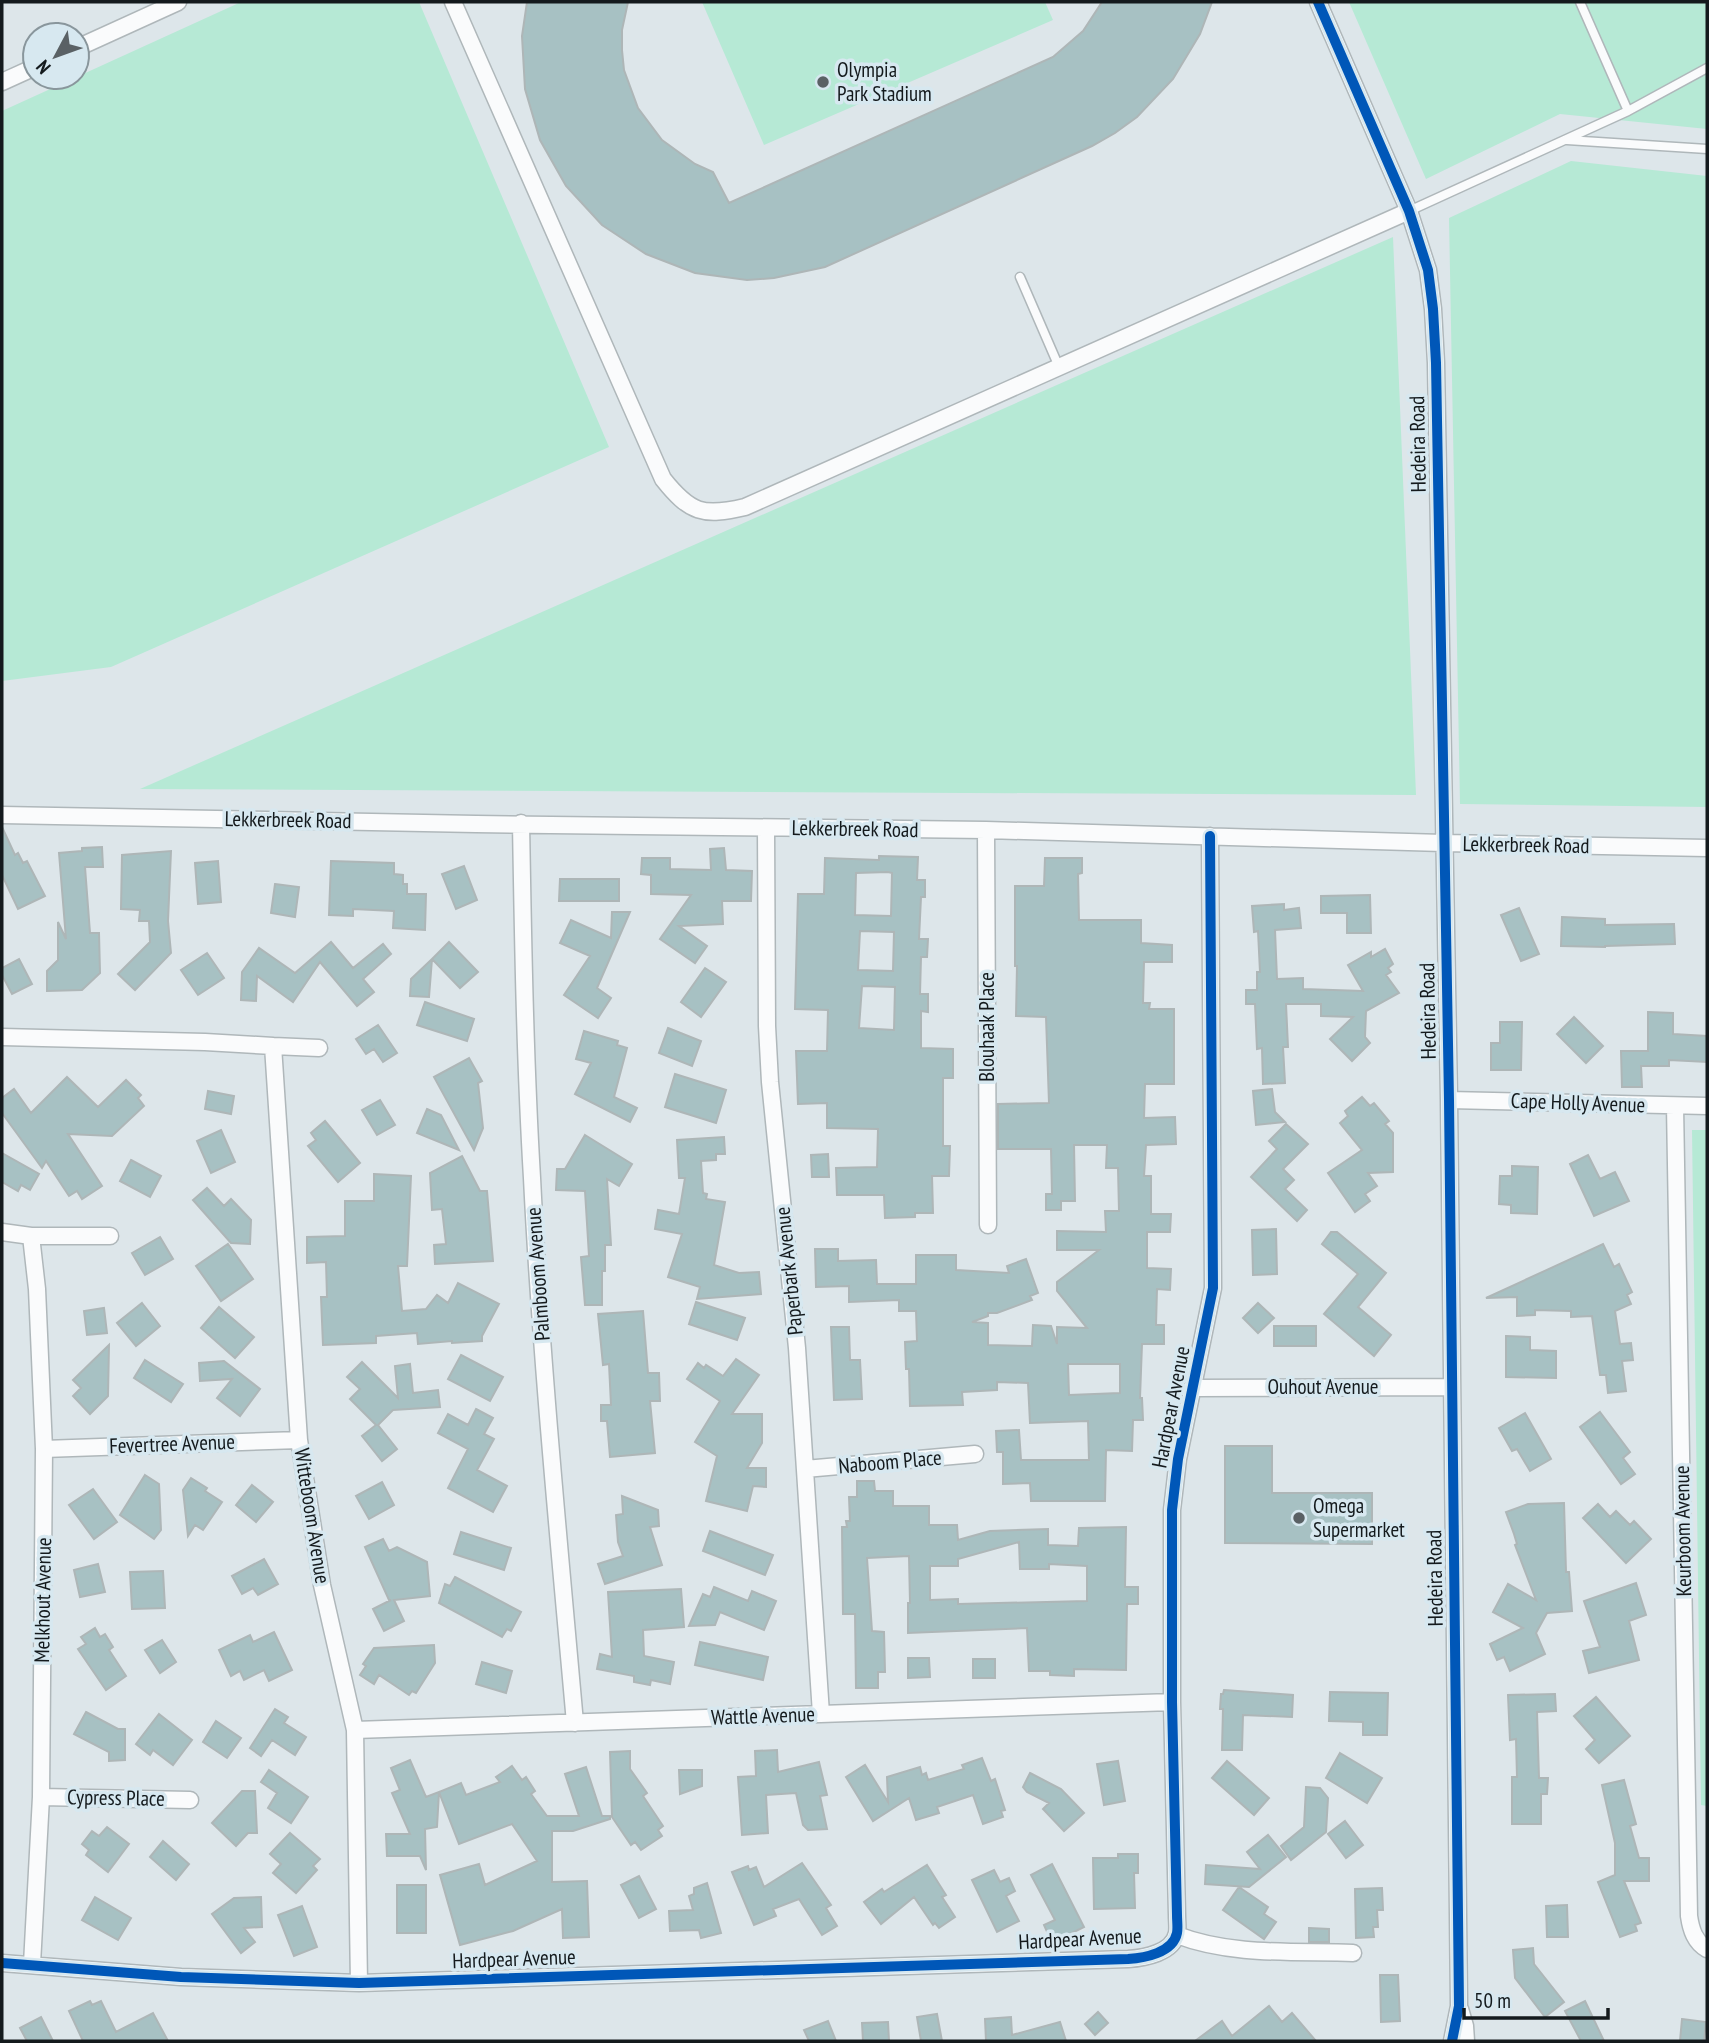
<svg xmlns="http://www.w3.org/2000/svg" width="1709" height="2043" viewBox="0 0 1709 2043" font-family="'PT Sans Narrow',sans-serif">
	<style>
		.green { fill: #b6e9d5 }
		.building { fill: #a7c1c3; stroke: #aeb6b7; stroke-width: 2; fill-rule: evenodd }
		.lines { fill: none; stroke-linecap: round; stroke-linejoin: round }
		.lane-casing { stroke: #afb7ba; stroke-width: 11 }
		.street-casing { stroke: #afb7ba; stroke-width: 19 }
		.lane { stroke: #fafbfc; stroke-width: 8 }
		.street { stroke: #fafbfc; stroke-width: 16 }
		.cycleway-casing { stroke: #d7e8f0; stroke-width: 15 }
		.cycleway { stroke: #0057b8; stroke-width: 10 }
		.poi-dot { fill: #5a6165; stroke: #d7e8f0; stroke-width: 2.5 }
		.labels { text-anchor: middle; stroke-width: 7; stroke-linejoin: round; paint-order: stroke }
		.poi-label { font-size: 21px; fill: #141a1d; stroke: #d7e8f0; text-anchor: start }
		.street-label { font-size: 21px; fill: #141a1d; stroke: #d7e8f0 }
	</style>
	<rect width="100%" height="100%" fill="#dde6ea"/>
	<path class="green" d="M241,2H419L609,447L111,667L2,681V111Z
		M702,2H1045L1053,20L764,145Z
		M1349,2H1707V129L1560,114L1426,179Z
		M1571,161L1707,176V807L1460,804L1449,218Z
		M1393,237L1416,795L140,789Z
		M1692,1130H1707V1806L1701,1805Z"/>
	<path class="building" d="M527,2H628L622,30V50L624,70L638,108L662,140L695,164L713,172L729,203L1053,57L1083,31L1102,2H1212L1200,34L1173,79L1137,117L1115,133L1092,146L825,267L774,278L747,280L695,273L646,254L602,225L566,186L540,140L525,89L522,36Z
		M2,827L15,855L18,853L23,863L27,861L45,896L18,909L2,875Z
		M102,847L103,867H85L90,933H99L100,973L82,990L47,991V971L58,960V922L66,939L59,853L82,851V848Z
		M724,848L726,870L752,871L751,901H722L723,924L679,926L707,946L695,963L660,939L691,895L651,894V875L641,874L642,858H670V869L711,870L710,849Z
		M171,851L168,921L171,953L135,990L118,974L150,942L149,921H139L140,910L121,909L122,855Z
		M879,856L918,857L917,880H925V897H921L919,939H928L927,957H921L920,994H928V1012L921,1011V1048L953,1049V1078H943V1146H950L949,1176H932L933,1213H915V1217L885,1218L884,1195H837L836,1168L877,1167L878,1129L827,1128V1103L798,1104L796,1051H827L828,1010L795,1009L798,894H824L825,858L879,860ZM888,872L892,873L891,916L855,915L856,873ZM860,931L894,932L893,971L858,970ZM862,986L895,987L894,1030L859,1028Z
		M1045,858H1082V873L1078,874L1079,920H1141V943L1172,945V962H1144L1143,1003H1150L1149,1009H1174V1084H1145L1144,1118L1175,1117L1176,1144L1146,1145L1144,1176H1151V1214H1171L1170,1232H1147V1268L1171,1269L1170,1290L1157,1289L1156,1325H1164V1344H1142L1140,1398H1142L1143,1420H1133L1132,1451L1106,1450L1105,1501H1031L1030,1483L1003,1484V1452H997L996,1431L1019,1430L1021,1460H1089L1088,1421L1030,1423L1028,1383L997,1382V1390L962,1392L963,1405L910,1406L909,1369H906L905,1342L917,1341L916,1311H899V1300L849,1302V1286L816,1287L815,1249H838V1261L876,1260L877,1284H916V1255H956V1270L1009,1273L1007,1266L1026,1259L1038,1293L1030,1296L1032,1300L997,1313H988V1316L972,1322L988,1323V1345L1032,1346L1033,1325L1051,1326L1057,1344V1327L1087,1328L1057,1291V1282L1099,1250H1057V1231L1106,1232L1105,1211H1119L1118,1168H1106L1107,1145H1074L1075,1201H1061V1210H1046V1194H1052L1051,1149H998V1104L1049,1103L1046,1017L1016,1016L1017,966H1015V886H1044ZM1068,1364H1120V1393L1069,1395Z
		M218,861L221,902L198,904L195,863Z
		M331,861L394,863V874L403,875V884H407V894H426L425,930L393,928L394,911L353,909V916L329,915Z
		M464,866L477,900L456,909L442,874Z
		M560,879H619V901H559Z
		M275,884L299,887L295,917L271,913Z
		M1370,895L1371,933H1347V913H1321V896Z
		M1284,904V910L1299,908L1301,928L1275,930L1277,979L1303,978V989L1363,991L1348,965L1371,952V957L1385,949L1393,964L1388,968L1391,972L1386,975L1399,993L1366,1011L1365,1037L1370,1043L1352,1061L1330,1039L1353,1017L1321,1016V1004H1286L1288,1047H1283L1285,1083L1263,1084L1262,1048L1257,1049L1255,1004H1246V990H1257V972H1260L1258,931L1254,932L1252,906Z
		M1519,908L1539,954L1521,961L1501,915Z
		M612,912H630L597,988L611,998L598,1018L564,995L590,956L560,943L571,920L611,938Z
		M1562,917L1605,919V925L1674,924L1675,944L1605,946V947L1561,946Z
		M331,942L353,968L383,944L391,954L363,979L374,992L357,1006L320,962L293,1002L257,976L256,1001L241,1000L242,972L259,948L295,973Z
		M449,942L478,972L460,988L432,959Z
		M207,953L224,978L198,995L181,970Z
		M19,959L32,984L12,994L2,975V968Z
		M432,959L429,997L410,996L411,979Z
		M705,968L726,982L701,1017L681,1002Z
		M425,1002L474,1019L467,1041L417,1025Z
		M1648,1012L1673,1013V1034L1707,1036V1062L1669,1060V1066H1641L1642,1087H1622L1621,1051H1648Z
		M1574,1017L1603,1046L1586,1063L1557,1034Z
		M1500,1022H1522L1521,1070H1491V1043H1500Z
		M378,1025L397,1053L383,1062L374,1049L366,1054L356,1039Z
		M668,1028L701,1041L692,1066L659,1053Z
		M584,1031L618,1041L617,1045L627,1048L614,1097L637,1108L630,1122L575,1094L591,1063L576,1059Z
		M469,1058L482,1081L478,1083L483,1128L474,1150L434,1077Z
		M675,1074L726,1090L716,1123L665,1107Z
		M67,1077L98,1107L126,1080L141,1095L138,1098L144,1106L112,1136L68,1134L102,1186L82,1199L77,1191L69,1196L46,1161L42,1168L2,1113V1098L14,1089L31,1113Z
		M1272,1089L1275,1112L1285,1122L1256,1125L1253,1091Z
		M208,1091L234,1096L231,1114L205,1109Z
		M1362,1097L1370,1106L1374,1103L1389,1121L1385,1124L1393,1133V1172L1368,1173L1377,1186L1365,1194L1370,1201L1355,1212L1328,1173L1362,1150L1340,1123L1348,1116L1345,1111Z
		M380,1100L395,1125L377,1135L362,1110Z
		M427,1109L441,1115L459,1150L417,1133Z
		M325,1121L360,1163L338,1182L308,1146L316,1140L311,1133Z
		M1286,1124L1308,1144L1283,1169L1294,1180L1285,1189L1307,1210L1297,1221L1251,1177L1277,1149L1269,1141Z
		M221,1130L235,1162L211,1173L197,1141Z
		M585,1135L632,1164L619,1186L607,1179L611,1245H605V1271H602V1305H585L581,1257L589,1256L585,1191L556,1190L557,1169H565Z
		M724,1137L725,1154H716V1160L701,1161L703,1193L707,1194L706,1199L725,1202L714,1265L739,1273L759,1272L761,1294L697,1299L700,1287L668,1277L682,1234L655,1229L658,1210L679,1214L685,1178H679L677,1140Z
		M2,1153L39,1174L30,1190L21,1185L18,1191L2,1182Z
		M828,1154L829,1177H812L811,1155Z
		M1588,1155L1600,1179L1615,1172L1629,1201L1594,1216L1570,1164Z
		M462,1156L480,1191H487L493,1261L435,1264L434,1245L446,1244L442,1209L432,1210L430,1173Z
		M131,1160L161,1176L150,1197L120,1181Z
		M1512,1166L1538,1167L1537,1214L1511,1213V1205L1499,1204L1500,1176H1512Z
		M374,1174L411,1176L407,1266H398L402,1311L426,1309L437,1295L448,1303L458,1283L499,1304L482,1336V1341L452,1343V1341L418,1344L417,1333L376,1336V1343L323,1345L321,1297H327L326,1262L307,1263V1237L345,1236V1201H374Z
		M207,1188L224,1206L231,1199L251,1220L250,1244L231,1243L193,1200Z
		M1276,1229L1277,1274L1253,1275L1252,1230Z
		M1331,1232H1337L1386,1273L1358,1307L1391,1335L1374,1356L1324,1314L1358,1274L1322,1244Z
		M160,1237L173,1259L145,1275L132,1253Z
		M228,1244L253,1279L221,1301L196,1266Z
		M1603,1244L1614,1267L1619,1264L1632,1292L1627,1295L1631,1304L1615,1311L1620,1344L1631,1343L1633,1360L1622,1361L1626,1391L1608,1393L1606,1375H1600L1592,1316L1571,1317V1311L1535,1310V1315L1517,1316V1297L1486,1298Z
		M696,1302L745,1318L737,1340L689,1324Z
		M142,1303L160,1326L136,1346L117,1323Z
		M1258,1303L1274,1318L1258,1333L1243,1318Z
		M219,1307L254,1337L235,1358L201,1328Z
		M104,1308L107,1333L87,1335L84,1311Z
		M643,1311L648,1373H659L660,1401H650L655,1453L610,1457L607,1421H601V1405H611L609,1364L603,1365L598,1314Z
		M1274,1326H1316V1346H1274Z
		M831,1327H849L850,1360H860L862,1399L834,1400Z
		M1506,1336L1530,1337V1350L1556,1351V1378L1506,1377Z
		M109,1345L108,1396L90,1414L73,1396L81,1388L73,1380Z
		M461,1355L503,1377L490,1401L448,1379Z
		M736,1359L759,1375L732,1414H762V1443L747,1468H766V1487L753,1486L747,1511L706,1501L717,1456L695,1442L720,1401L687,1379L698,1363L704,1368L706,1365L723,1376Z
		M145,1360L183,1384L171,1402L134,1378Z
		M224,1361L260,1389L240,1416L217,1398L232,1379L200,1381L199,1363Z
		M362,1362L398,1398L395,1366L410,1364L413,1393L438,1390L440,1407L393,1410L378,1425L397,1449L382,1461L362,1436L376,1425L350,1399L360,1389L347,1377Z
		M476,1409L493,1418L484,1434L494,1439L477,1470L507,1486L493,1512L448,1488L468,1449L438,1433L448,1414L468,1425Z
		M1600,1412L1630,1452L1623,1458L1635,1474L1621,1484L1580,1427Z
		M1525,1413L1551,1459L1530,1471L1517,1449L1512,1451L1499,1428Z
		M1225,1446H1272V1493H1372V1544L1225,1543Z
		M145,1475L159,1484L161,1530L154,1539L120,1515Z
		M191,1478L207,1488L205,1491L222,1502L203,1530L195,1525L188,1536L183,1490Z
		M857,1481H874L875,1491H893V1506H929V1525H957L958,1540L990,1531L1048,1529V1545L1078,1546L1079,1528L1126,1527L1125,1587H1138V1604H1127L1126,1670L1074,1669V1676L1050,1675V1671H1029L1027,1628L908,1633V1603H910L909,1556L867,1558L872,1631L884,1632L885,1672H878V1688H856L855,1614H843L842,1527H847L846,1521H850L849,1497H857ZM1019,1542L1020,1569H1049V1564L1087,1566V1601L958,1604V1599L930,1600V1566H958V1559Z
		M382,1482L394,1505L369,1519L356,1496Z
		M252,1485L273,1502L256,1522L236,1505Z
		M93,1489L117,1522L94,1539L69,1505Z
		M622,1496L658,1510L659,1526L650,1527L662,1565L605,1584L598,1564L623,1556L618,1542L616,1515L623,1514Z
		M1564,1503L1566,1572H1569L1572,1611L1547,1613L1536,1633L1545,1654L1510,1671L1504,1657L1497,1660L1490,1644L1523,1628L1493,1612L1508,1584L1536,1600L1515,1545L1517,1544L1514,1534L1506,1512L1528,1504Z
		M1598,1504L1610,1517L1616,1511L1630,1525L1634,1521L1651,1539L1626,1563L1583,1518Z
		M710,1531L773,1555L765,1575L703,1551Z
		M461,1532L511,1548L504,1570L454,1554Z
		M383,1539L389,1551L397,1547L427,1562L430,1596L394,1600L404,1621L384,1631L373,1609L391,1600H389L365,1547Z
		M264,1559L278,1584L258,1595L253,1588L242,1594L232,1576Z
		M98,1564L105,1592L80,1597L74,1570Z
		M163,1571L165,1608L132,1609L130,1572Z
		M455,1577L521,1612L511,1631L507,1629L502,1637L439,1603L445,1584L450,1586Z
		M1636,1583L1646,1615L1629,1621L1639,1660L1589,1673L1583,1651L1600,1647L1584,1601Z
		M714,1587L748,1601L752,1591L776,1601L764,1630L720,1612L715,1625L689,1626L703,1594L710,1597Z
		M681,1589L684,1627L643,1630L644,1656L674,1662L670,1684L651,1680L650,1685L634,1682V1676L597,1669L600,1654L612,1657L608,1592Z
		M95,1628L100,1637L105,1634L113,1647L109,1650L126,1676L106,1690L78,1649L86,1644L81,1637Z
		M274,1632L292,1670L269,1681L264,1670L244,1680L240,1671L231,1676L219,1650L250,1635L253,1642Z
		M162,1640L176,1662L160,1673L145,1650Z
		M700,1642L768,1657L763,1680L695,1665Z
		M434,1645L435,1663L416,1693L412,1691L409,1695L379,1675L374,1684L360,1675L366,1666L363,1664L374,1648Z
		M908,1658H929L930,1677L908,1678Z
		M973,1659H995V1678H973Z
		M482,1662L512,1671L506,1693L476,1684Z
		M1224,1690L1293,1695L1292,1717L1243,1715L1242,1750H1222L1223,1709H1220L1221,1694H1223Z
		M1330,1692L1388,1693L1387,1735H1363V1722L1329,1721Z
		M1555,1694L1556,1711L1537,1712L1539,1778H1548L1547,1794H1541V1824H1512V1777H1517L1516,1739L1510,1740L1508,1695Z
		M1596,1697L1630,1736L1599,1763L1586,1749L1595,1740L1574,1716Z
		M275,1709L288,1717L284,1723L306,1737L295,1755L272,1740L261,1756L250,1748Z
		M86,1712L118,1729H125V1760L109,1761V1752L74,1734Z
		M159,1714L192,1740L173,1765L153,1750L150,1755L136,1744Z
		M216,1721L241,1738L227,1758L203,1742Z
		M777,1750L778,1772L819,1762L827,1795L820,1796L827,1829L808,1830L803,1825L796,1793L766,1795L768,1833L742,1835L738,1777L756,1776L755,1751Z
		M630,1751V1769L647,1793L643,1796L663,1826L658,1830L662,1836L641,1850L635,1842L631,1845L612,1817L610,1752Z
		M1340,1753L1382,1778L1367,1803L1326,1778Z
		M982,1758L991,1781L995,1779L1005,1810L1001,1811L1003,1817L983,1824L973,1795L937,1807L939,1813L916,1820L909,1798L873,1821L846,1777L865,1765L888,1802L887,1777L920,1767L922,1775L926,1773L928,1780L964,1769L962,1765Z
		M410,1760L426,1797L439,1792L437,1827L425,1829L426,1870L420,1856H387L386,1834H410L392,1793L400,1790L391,1768Z
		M1118,1761L1125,1801L1104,1805L1097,1764Z
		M1227,1761L1269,1798L1254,1815L1212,1778Z
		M512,1766L522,1780L526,1777L535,1791L531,1794L547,1816H579L565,1774L586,1767L602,1816H610V1819L573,1831H552V1882L587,1881L589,1937L563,1938L562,1909L513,1931L460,1945L440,1875L479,1864L485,1885L537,1861L512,1824L459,1844L439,1792L461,1783L466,1795L500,1782L496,1777Z
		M269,1770L308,1797L291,1823L268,1808L277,1793L261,1782Z
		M679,1770H702V1786L680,1794Z
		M1030,1773L1061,1789L1084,1813L1064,1831L1043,1809L1049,1803L1027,1792L1023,1787Z
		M1624,1780L1636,1824L1630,1826L1639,1858H1649V1881H1624L1641,1923L1635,1925L1637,1931L1620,1937L1598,1882L1615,1875V1843L1602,1785Z
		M1306,1787L1320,1788L1328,1798L1326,1832L1291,1860L1281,1846L1304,1827Z
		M242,1791H255L257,1833H248L236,1846L212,1823Z
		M1345,1821L1363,1845L1346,1858L1328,1834Z
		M107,1827L129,1844L108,1872L86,1855L89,1850L82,1844L92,1831L99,1836Z
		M290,1833L320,1859L313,1866L317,1870L296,1893L273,1873L281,1864L270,1854Z
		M1268,1835L1286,1857L1249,1887L1205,1884L1206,1865L1260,1869L1247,1852Z
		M163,1841L189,1864L176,1880L150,1857Z
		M1118,1854H1138V1873H1134L1135,1908L1094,1909L1093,1858H1118Z
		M802,1863L831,1905L826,1908L837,1926L822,1935L799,1899L773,1909L776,1916L754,1925L732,1872L748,1866L749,1870L756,1867L764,1887Z
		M1052,1864L1084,1927L1052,1943L1044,1925L1055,1920L1031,1875Z
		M927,1865L946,1895L942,1897L955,1917L939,1928L935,1923L933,1925L914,1897L881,1924L864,1902L882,1889L884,1892Z
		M994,1870L1000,1882L1009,1878L1015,1891L1006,1896L1019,1921L997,1932L972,1880Z
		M639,1876L656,1909L639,1918L621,1885Z
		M707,1883L721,1933L701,1938L699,1930L670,1931L669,1911L693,1910L689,1896L694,1894V1888Z
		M397,1885H426V1933H397Z
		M1239,1887L1268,1907L1264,1914L1276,1922L1264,1939L1223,1910Z
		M1382,1888L1383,1910H1377L1378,1927H1373L1374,1937L1356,1938L1355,1889Z
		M95,1897L131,1918L118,1940L82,1920Z
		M261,1897L262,1927L244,1928L255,1942L241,1953L212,1914L234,1898Z
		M1567,1905L1568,1937H1547L1546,1906Z
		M302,1906L317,1947L294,1956L278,1915Z
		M1309,1928L1329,1929V1942H1309Z
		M1533,1948L1534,1964L1564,2002L1545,2017L1515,1978L1513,1950Z
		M1380,1975H1398L1400,2021L1381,2022Z
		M90,2001L92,2005L101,2001L116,2032L153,2013L168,2041H83L69,2011Z
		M1585,2001L1604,2041H1581L1565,2011Z
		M1269,2006L1282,2022L1292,2013L1316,2041H1195L1222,2021L1232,2036Z
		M1098,2012L1108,2023L1095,2035L1085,2024Z
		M937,2014L942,2041H921L917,2017Z
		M41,2017L53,2041H27L20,2028Z
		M1011,2017L1012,2035L1060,2022L1066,2041H986L985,2019Z
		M1682,2019L1706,2022L1704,2041H1680Z
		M828,2021L836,2041H809L804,2030Z
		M888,2022L889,2041H863L862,2023Z"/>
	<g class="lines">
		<g class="lane-casing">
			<path id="lane" d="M1580,2L1628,111
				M1567,140L1707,149
				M1409,211L1628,111L1707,68
				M1020,277L1059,367"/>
		</g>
		<g class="street-casing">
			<path id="street" d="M453,2L663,479C690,513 703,517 745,507L1409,211
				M1318,2L1409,211L1428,270L1433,309L1436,363L1449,1100L1459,2006L1452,2041
				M77,48L178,2
				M2,82L35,67
				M2,815L476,824L986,830L1443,843L1707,848
				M521,823C523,942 525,1060 532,1178C541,1360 559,1542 575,1723
				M766,828L767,1026L770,1082L797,1348L821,1714
				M986,830L988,1225
				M2,1037L205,1042L273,1046L299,1440L322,1585L355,1730L359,1983
				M273,1046L319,1048
				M1449,1100L1707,1106
				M1675,1106L1689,1916C1691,1930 1695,1942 1707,1949
				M2,1232L31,1236L37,1289L44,1449L41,1797L32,1964
				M31,1236H110
				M1194,1388L1451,1387
				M44,1449L299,1440
				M805,1469L975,1454
				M355,1730L1172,1702
				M41,1797L190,1800
				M1177,1935C1231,1956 1295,1951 1353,1953
				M2,1963L181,1977L359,1983L1128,1959C1144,1958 1173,1953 1177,1933C1178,1928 1177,1921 1177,1915L1172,1702V1510L1178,1459L1213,1288L1210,836
				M1460,2009L1465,2026L1466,2041"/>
		</g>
		<use href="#lane" class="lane"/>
		<use href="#street" class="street"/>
		<g class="cycleway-casing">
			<path id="cycleway" d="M1318,2L1409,211L1428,270L1433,309L1436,363L1449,1100L1459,2006L1452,2041
				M2,1963L181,1977L359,1983L1128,1959C1144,1958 1173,1953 1177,1933C1178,1928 1177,1921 1177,1915L1172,1702V1510L1178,1459L1213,1288L1210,836"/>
		</g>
		<use href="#cycleway" class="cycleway"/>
	</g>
	<g class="poi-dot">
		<circle cx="823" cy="82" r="7"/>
		<circle cx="1299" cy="1518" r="7"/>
	</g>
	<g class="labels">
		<g class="poi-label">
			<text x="837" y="77">Olympia<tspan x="837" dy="24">Park Stadium</tspan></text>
			<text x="1313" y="1513">Omega<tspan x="1313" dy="24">Supermarket</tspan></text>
		</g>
		<g class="street-label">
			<text transform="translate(1418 444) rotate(-91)" y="7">Hedeira Road</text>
			<text transform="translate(288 820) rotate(1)" y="7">Lekkerbreek Road</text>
			<text transform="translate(855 829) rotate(1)" y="7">Lekkerbreek Road</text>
			<text transform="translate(1526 845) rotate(1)" y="7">Lekkerbreek Road</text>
			<text transform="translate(1428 1011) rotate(-91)" y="7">Hedeira Road</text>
			<text transform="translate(987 1027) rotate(-90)" y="7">Blouhaak Place</text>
			<text transform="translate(1578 1103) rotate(2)" y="7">Cape Holly Avenue</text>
			<text transform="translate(789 1271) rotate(-96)" y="7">Paperbark Avenue</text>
			<text transform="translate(538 1274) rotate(-94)" y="7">Palmboom Avenue</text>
			<text x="1323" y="1394">Ouhout Avenue</text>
			<text transform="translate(1171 1407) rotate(-79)" y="7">Hardpear Avenue</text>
			<text transform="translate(172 1444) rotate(-2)" y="7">Fevertree Avenue</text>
			<text transform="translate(890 1462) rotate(-5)" y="7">Naboom Place</text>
			<text transform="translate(312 1516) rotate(81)" y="7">Witteboom Avenue</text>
			<text transform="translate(1683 1531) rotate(-91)" y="7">Keurboom Avenue</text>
			<text transform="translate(1435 1578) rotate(-91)" y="7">Hedeira Road</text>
			<text transform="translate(43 1600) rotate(-89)" y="7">Melkhout Avenue</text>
			<text transform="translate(763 1716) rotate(-2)" y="7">Wattle Avenue</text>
			<text transform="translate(116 1798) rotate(1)" y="7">Cypress Place</text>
			<text transform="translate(1080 1939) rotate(-3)" y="7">Hardpear Avenue</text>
			<text transform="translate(514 1959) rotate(-2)" y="7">Hardpear Avenue</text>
		</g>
	</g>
	<rect width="1709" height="2043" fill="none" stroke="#141a1d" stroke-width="7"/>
	<g transform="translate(56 56) rotate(229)"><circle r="33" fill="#d7e8f0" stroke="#89969c" stroke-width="2"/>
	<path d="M0-5L12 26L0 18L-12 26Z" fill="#5a6165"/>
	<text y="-10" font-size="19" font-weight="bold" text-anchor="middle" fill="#141a1d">N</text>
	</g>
	<path d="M1464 2008v10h144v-10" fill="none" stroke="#141a1d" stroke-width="3.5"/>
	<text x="1474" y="2008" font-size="21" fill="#141a1d" stroke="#d7e8f0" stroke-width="5" paint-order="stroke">50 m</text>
</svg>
